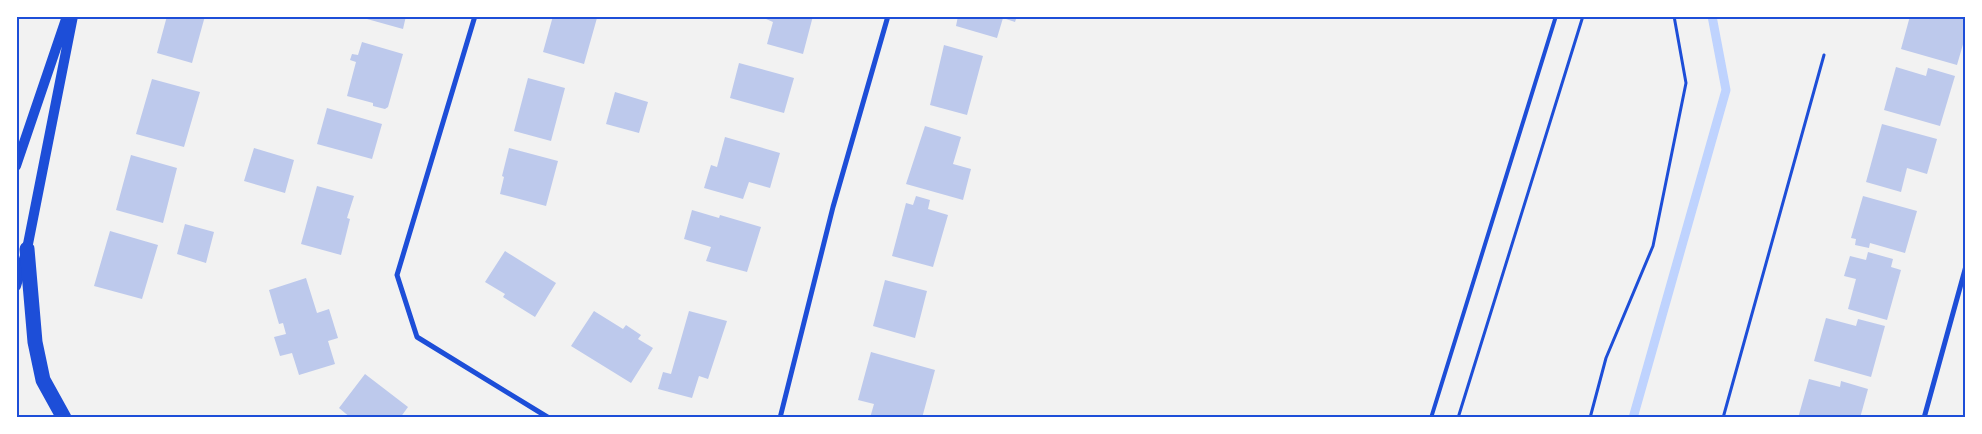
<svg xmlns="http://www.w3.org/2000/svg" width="1982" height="434" viewBox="0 0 1982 434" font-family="Lato,sans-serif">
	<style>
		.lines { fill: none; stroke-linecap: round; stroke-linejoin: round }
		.stream { stroke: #bfd3fe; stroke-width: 9 }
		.building { fill: #bdc9ec }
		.path { stroke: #1d4ed8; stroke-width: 3 }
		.service { stroke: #1d4ed8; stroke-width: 4 }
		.minor { stroke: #1d4ed8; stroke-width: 5 }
		.secondary { stroke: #1d4ed8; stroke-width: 10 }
		.motorway { stroke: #1d4ed8; stroke-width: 15 }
		.neatline { fill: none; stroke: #1d4ed8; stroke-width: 2 }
	</style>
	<rect width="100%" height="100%" fill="#f2f2f2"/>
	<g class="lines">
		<path class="stream" d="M1633,418L1726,90L1712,16"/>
	</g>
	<path class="building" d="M167,16H205L192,63L157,53Z
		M368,16H406L403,29L367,19Z
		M553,16L597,18L584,64L543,52Z
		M759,16H813L803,54L767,44L773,22Z
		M958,16H1017L1015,22L1003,18L997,38L956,26Z
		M1910,16H1966V34L1957,65L1901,49Z
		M362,42L403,54L388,107L385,109L373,106V103L347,96L356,62L350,60L352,54L358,55Z
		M944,45L983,56L967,115L930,105Z
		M739,63L794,78L784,113L730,98Z
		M1896,67L1926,76L1928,68L1955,76L1940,126L1884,110Z
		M528,78L565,88L551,141L514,131Z
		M152,79L200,92L184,147L136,134Z
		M615,92L648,102L639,133L606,124Z
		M327,108L382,124L372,159L317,144Z
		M1882,124L1937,139L1927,174L1907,168L1901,192L1866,182Z
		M925,126L961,137L953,164L971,169L963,200L906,184Z
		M725,137L780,153L770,188L749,182L743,199L704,188L711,165L717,167Z
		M254,148L294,160L285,193L244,181Z
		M509,148L558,161L546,206L500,194L504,177L502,176Z
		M131,155L177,168L163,223L116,210Z
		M317,186L354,196L347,218L350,219L341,255L301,244Z
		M916,196L930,200L928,209L948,215L933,267L892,256L906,203L913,205Z
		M1863,196L1917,211L1905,253L1870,243L1869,248L1855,245L1856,239L1851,238Z
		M692,210L719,218L720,215L761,227L747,272L706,261L711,247L684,239Z
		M185,224L214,232L206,263L177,254Z
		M110,231L158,245L142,299L94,286Z
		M505,251L556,283L535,317L503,297L505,294L485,282Z
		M1868,252L1893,259L1891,267L1901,270L1887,320L1848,309L1856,279L1844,276L1850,256L1866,260Z
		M306,278L317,313L329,309L338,338L328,341L335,364L299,375L292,353L280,356L274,337L286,334L283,323L279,324L269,290Z
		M885,280L927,291L915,338L873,326Z
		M594,311L623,329L626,325L641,335L638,339L653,348L631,383L571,346Z
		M689,311L727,321L708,379L699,376L692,398L658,389L663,372L671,374Z
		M1826,318L1856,326L1858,319L1885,326L1871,377L1814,361Z
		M871,352L935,370L922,418H870L874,404L858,400Z
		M365,374L408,407L400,418H351L339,408Z
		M1809,379L1840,387L1841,381L1868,389L1860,418H1798Z"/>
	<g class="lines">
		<path class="path" d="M1458,418L1583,16
			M1590,418L1606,358L1653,246L1686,83L1674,16
			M1723,418L1824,55"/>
		<path class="service" d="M1431,418L1556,16"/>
		<path class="minor" d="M475,16L397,275L417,337L549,418
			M780,418L833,207L888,16
			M1924,418L1966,266"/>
		<path class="secondary" d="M16,166L67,16
			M16,286L27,249L73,16"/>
		<path class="motorway" d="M27,249L35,342L43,380L64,418"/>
	</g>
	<rect width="1982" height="434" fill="none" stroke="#ffffff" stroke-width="35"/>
	<rect x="18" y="18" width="1946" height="398" class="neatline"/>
</svg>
